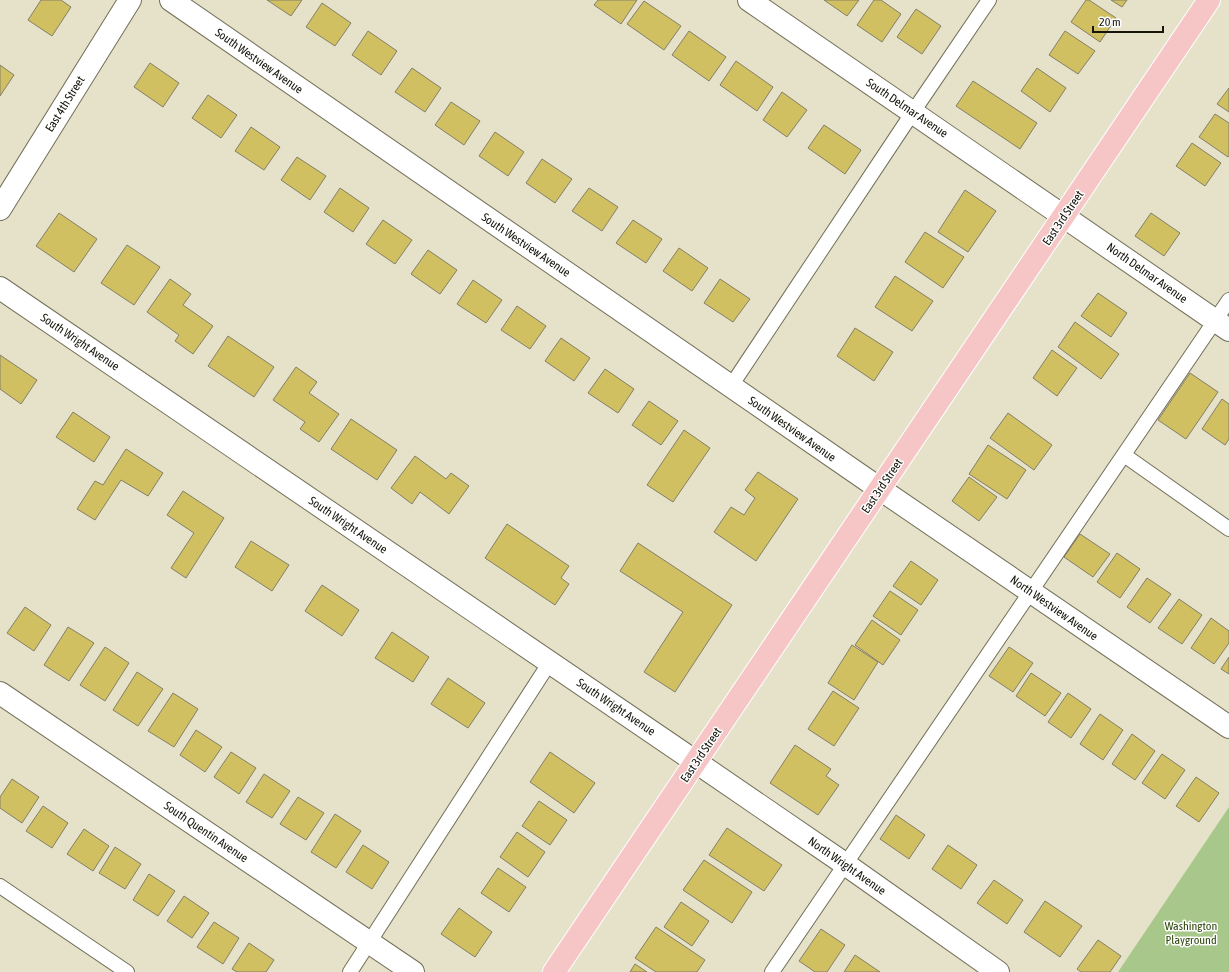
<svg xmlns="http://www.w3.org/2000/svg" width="1229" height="972" viewBox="0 0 1229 972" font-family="'Asap Condensed',sans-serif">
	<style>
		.green { fill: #a8c78a }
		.building { fill: #d0c061; stroke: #837f68 }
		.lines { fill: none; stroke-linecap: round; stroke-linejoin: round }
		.service-casing { stroke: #736f59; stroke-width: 16 }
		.minor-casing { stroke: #736f59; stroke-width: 24 }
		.primary-casing { stroke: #fff; stroke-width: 24 }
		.service { stroke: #fff; stroke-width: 14 }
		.minor { stroke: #fff; stroke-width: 22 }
		.primary { stroke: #f5c6c5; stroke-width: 22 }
		.labels { text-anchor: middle; stroke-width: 3; stroke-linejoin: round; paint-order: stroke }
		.street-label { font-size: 12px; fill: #16150c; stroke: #fff }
		.park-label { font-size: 12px; fill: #2c4509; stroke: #fff }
	</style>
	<rect width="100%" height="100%" fill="#e6e2c9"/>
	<path class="green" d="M1229,807V972H1118Z"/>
	<path class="building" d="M41,0H61L71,7L52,36L28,20Z
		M267,0H302L291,16Z
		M598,0H637L621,24L594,5Z
		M824,0H859L847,16Z
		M874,0H881L901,14L882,42L857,25Z
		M1086,0H1089L1116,18L1100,42L1071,22Z
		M1111,0H1127L1122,7Z
		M644,1L681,26L664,50L627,24Z
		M322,3L351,23L335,46L306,27Z
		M916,9L941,26L922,54L897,37Z
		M368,31L397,51L381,75L352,55Z
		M689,31L726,57L709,81L672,55Z
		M1065,31L1095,51L1078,74L1049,55Z
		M736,61L773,87L757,111L720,85Z
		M150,63L179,83L163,107L134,87Z
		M0,65L14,75L0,96Z
		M412,68L441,88L425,112L395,92Z
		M1037,68L1066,88L1050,112L1021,91Z
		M973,81L1037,123L1020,149L956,106Z
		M1229,88V112L1217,104Z
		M782,92L807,110L787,137L763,120Z
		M208,95L237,115L221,138L192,118Z
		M451,102L480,121L464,145L435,125Z
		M1215,114L1229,123V156L1228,157L1199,137Z
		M824,125L861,150L845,174L808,148Z
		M251,127L280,147L264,170L235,151Z
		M495,132L524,152L508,176L479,156Z
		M1192,143L1221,163L1205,186L1176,166Z
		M297,157L326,176L310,200L281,180Z
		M542,159L572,179L555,203L526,183Z
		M340,188L369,208L353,232L324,212Z
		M589,188L618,207L602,231L572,211Z
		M965,190L996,211L968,252L938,232Z
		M59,213L97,239L74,272L36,246Z
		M1151,213L1180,233L1164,256L1135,236Z
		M383,220L412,240L395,264L366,244Z
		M633,220L662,239L646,263L616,243Z
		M925,232L964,257L943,288L905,262Z
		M127,245L160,267L134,305L101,283Z
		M679,248L708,268L692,291L663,271Z
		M428,250L457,270L440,294L411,274Z
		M895,276L933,301L912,331L875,307Z
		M170,279L191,294L183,305L213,326L193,354L175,341L179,335L147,312Z
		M720,279L750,299L733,322L704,303Z
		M473,280L502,300L486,323L457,304Z
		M1098,293L1127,313L1111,337L1081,316Z
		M517,306L546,326L530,349L501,330Z
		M1075,322L1119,354L1101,379L1058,347Z
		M855,328L893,352L874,381L837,356Z
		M228,336L274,367L254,397L208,366Z
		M561,338L590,358L574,381L545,361Z
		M1052,350L1077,368L1057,396L1033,378Z
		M0,355L37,380L21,404L0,389Z
		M296,367L317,382L309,393L339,414L319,442L300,429L305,422L273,400Z
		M605,369L634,389L618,413L588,393Z
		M1190,373L1218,392L1186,439L1158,420Z
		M1222,399L1229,404V439L1225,445L1202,429Z
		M649,401L678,421L661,445L632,425Z
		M73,412L110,437L94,462L56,437Z
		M1008,413L1052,445L1034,470L990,438Z
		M351,419L397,450L377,480L331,449Z
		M684,430L710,448L673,502L647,485Z
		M988,445L1026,470L1007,499L969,474Z
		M126,449L163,473L148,496L121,480L95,520L77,509L95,481L103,485Z
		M415,456L446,479L451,473L469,486L449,514L420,492L412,504L391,488Z
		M758,472L798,499L756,561L714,532L731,507L744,515L755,498L745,490Z
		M969,477L997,497L979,521L952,501Z
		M183,491L224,518L186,578L171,568L194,533L167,515Z
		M507,524L569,566L561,578L569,584L555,605L485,558Z
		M1080,534L1110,554L1093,577L1064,557Z
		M251,541L289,565L272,591L235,567Z
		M638,543L732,605L675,692L644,672L683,612L620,571Z
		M1117,553L1140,569L1120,598L1097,582Z
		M911,561L938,580L921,605L893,586Z
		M1147,578L1171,594L1150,623L1127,607Z
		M322,585L359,610L342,636L305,611Z
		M890,591L918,610L901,635L873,616Z
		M1179,599L1202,615L1182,644L1158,628Z
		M25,607L51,625L34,651L7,633Z
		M1211,618L1229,631V643L1214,664L1191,648Z
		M872,620L900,640L883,665L855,645Z
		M68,627L94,643L69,681L44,665Z
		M392,632L429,657L413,682L375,658Z
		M852,645L878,662L854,700L828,683Z
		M105,647L129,663L105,701L80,685Z
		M1009,647L1033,663L1013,692L989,676Z
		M1229,657V674L1221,669Z
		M137,672L163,689L138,726L113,710Z
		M1031,673L1061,693L1045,716L1016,696Z
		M448,678L485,703L468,728L431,704Z
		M833,691L859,708L834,746L808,729Z
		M173,693L198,709L174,747L148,731Z
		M1068,693L1091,709L1071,738L1048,722Z
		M1100,714L1123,730L1103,760L1080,744Z
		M196,730L222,747L205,772L180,755Z
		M1132,734L1155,751L1135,780L1112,764Z
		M795,745L831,769L826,776L839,785L818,815L770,783Z
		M231,752L256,768L239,794L214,777Z
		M550,752L595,783L574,813L530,782Z
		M1162,754L1185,770L1165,799L1142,783Z
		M264,774L290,791L272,818L246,802Z
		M1196,777L1219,793L1199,822L1176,806Z
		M12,779L39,797L22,823L0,808V797Z
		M298,797L324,813L306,840L280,824Z
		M539,801L567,820L550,845L522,826Z
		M43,806L68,823L52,848L26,831Z
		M335,814L361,831L336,868L311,852Z
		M896,815L925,835L909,859L880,839Z
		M727,828L782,865L764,891L709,855Z
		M84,829L109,846L93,871L67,854Z
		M517,832L545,852L528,877L500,857Z
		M363,845L389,862L372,889L346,872Z
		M948,845L977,865L961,889L932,869Z
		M115,847L141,864L125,889L99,873Z
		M704,860L752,892L732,923L683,890Z
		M498,868L526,887L509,912L481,893Z
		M149,874L175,891L158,916L133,900Z
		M994,880L1023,900L1007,924L977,903Z
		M184,896L209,913L192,938L167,921Z
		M1045,901L1082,926L1060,957L1024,932Z
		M681,902L709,921L692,946L664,927Z
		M459,908L492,932L475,957L441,934Z
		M214,922L239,938L223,964L197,947Z
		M656,927L705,960L697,972H656L635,958Z
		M821,929L845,945L827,972H815L799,961Z
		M1098,940L1121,956L1110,972H1081L1077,969Z
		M249,943L274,960L266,972H237L232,969Z
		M855,955L880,972H844Z
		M635,964L647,972H630Z"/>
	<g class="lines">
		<g class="service-casing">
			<path id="service" d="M731,386L913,112L989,0
				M1124,455L1229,529
				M0,886L127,972
				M350,972L550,662
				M772,972L1229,300"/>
		</g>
		<g class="minor-casing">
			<path id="minor" d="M171,0L880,489L1229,727
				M749,0L1229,330
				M0,209L130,0
				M0,288L696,762L845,864L998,972
				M0,693L413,972"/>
		</g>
		<g class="primary-casing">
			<path id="primary" d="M554,972L1209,0"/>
		</g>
		<use href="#service" class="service"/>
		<use href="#minor" class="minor"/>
		<use href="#primary" class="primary"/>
	</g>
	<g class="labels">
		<g class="street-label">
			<text transform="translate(259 61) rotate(35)" y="4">South Westview Avenue</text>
			<text transform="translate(65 104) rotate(-58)" y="4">East 4th Street</text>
			<text transform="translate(907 108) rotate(34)" y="4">South Delmar Avenue</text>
			<text transform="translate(1063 218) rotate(-56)" y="4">East 3rd Street</text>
			<text transform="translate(526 245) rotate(34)" y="4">South Westview Avenue</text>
			<text transform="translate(1147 273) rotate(35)" y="4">North Delmar Avenue</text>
			<text transform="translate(80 342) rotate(34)" y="4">South Wright Avenue</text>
			<text transform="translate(792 429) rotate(35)" y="4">South Westview Avenue</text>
			<text transform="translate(882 486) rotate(-56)" y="4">East 3rd Street</text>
			<text transform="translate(348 525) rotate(34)" y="4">South Wright Avenue</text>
			<text transform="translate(1054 608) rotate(35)" y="4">North Westview Avenue</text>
			<text transform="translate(616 707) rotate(34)" y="4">South Wright Avenue</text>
			<text transform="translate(701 755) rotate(-56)" y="4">East 3rd Street</text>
			<text transform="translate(206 832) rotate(34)" y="4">South Quentin Avenue</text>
			<text transform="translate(847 866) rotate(35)" y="4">North Wright Avenue</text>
		</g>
		<g class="park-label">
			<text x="1191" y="930">Washington<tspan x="1191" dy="14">Playground</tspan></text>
		</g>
	</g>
	<path d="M1093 26v6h70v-6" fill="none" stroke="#16150c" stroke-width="2"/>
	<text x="1099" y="26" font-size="12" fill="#16150c" stroke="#ffffff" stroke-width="3" paint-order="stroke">20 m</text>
</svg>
